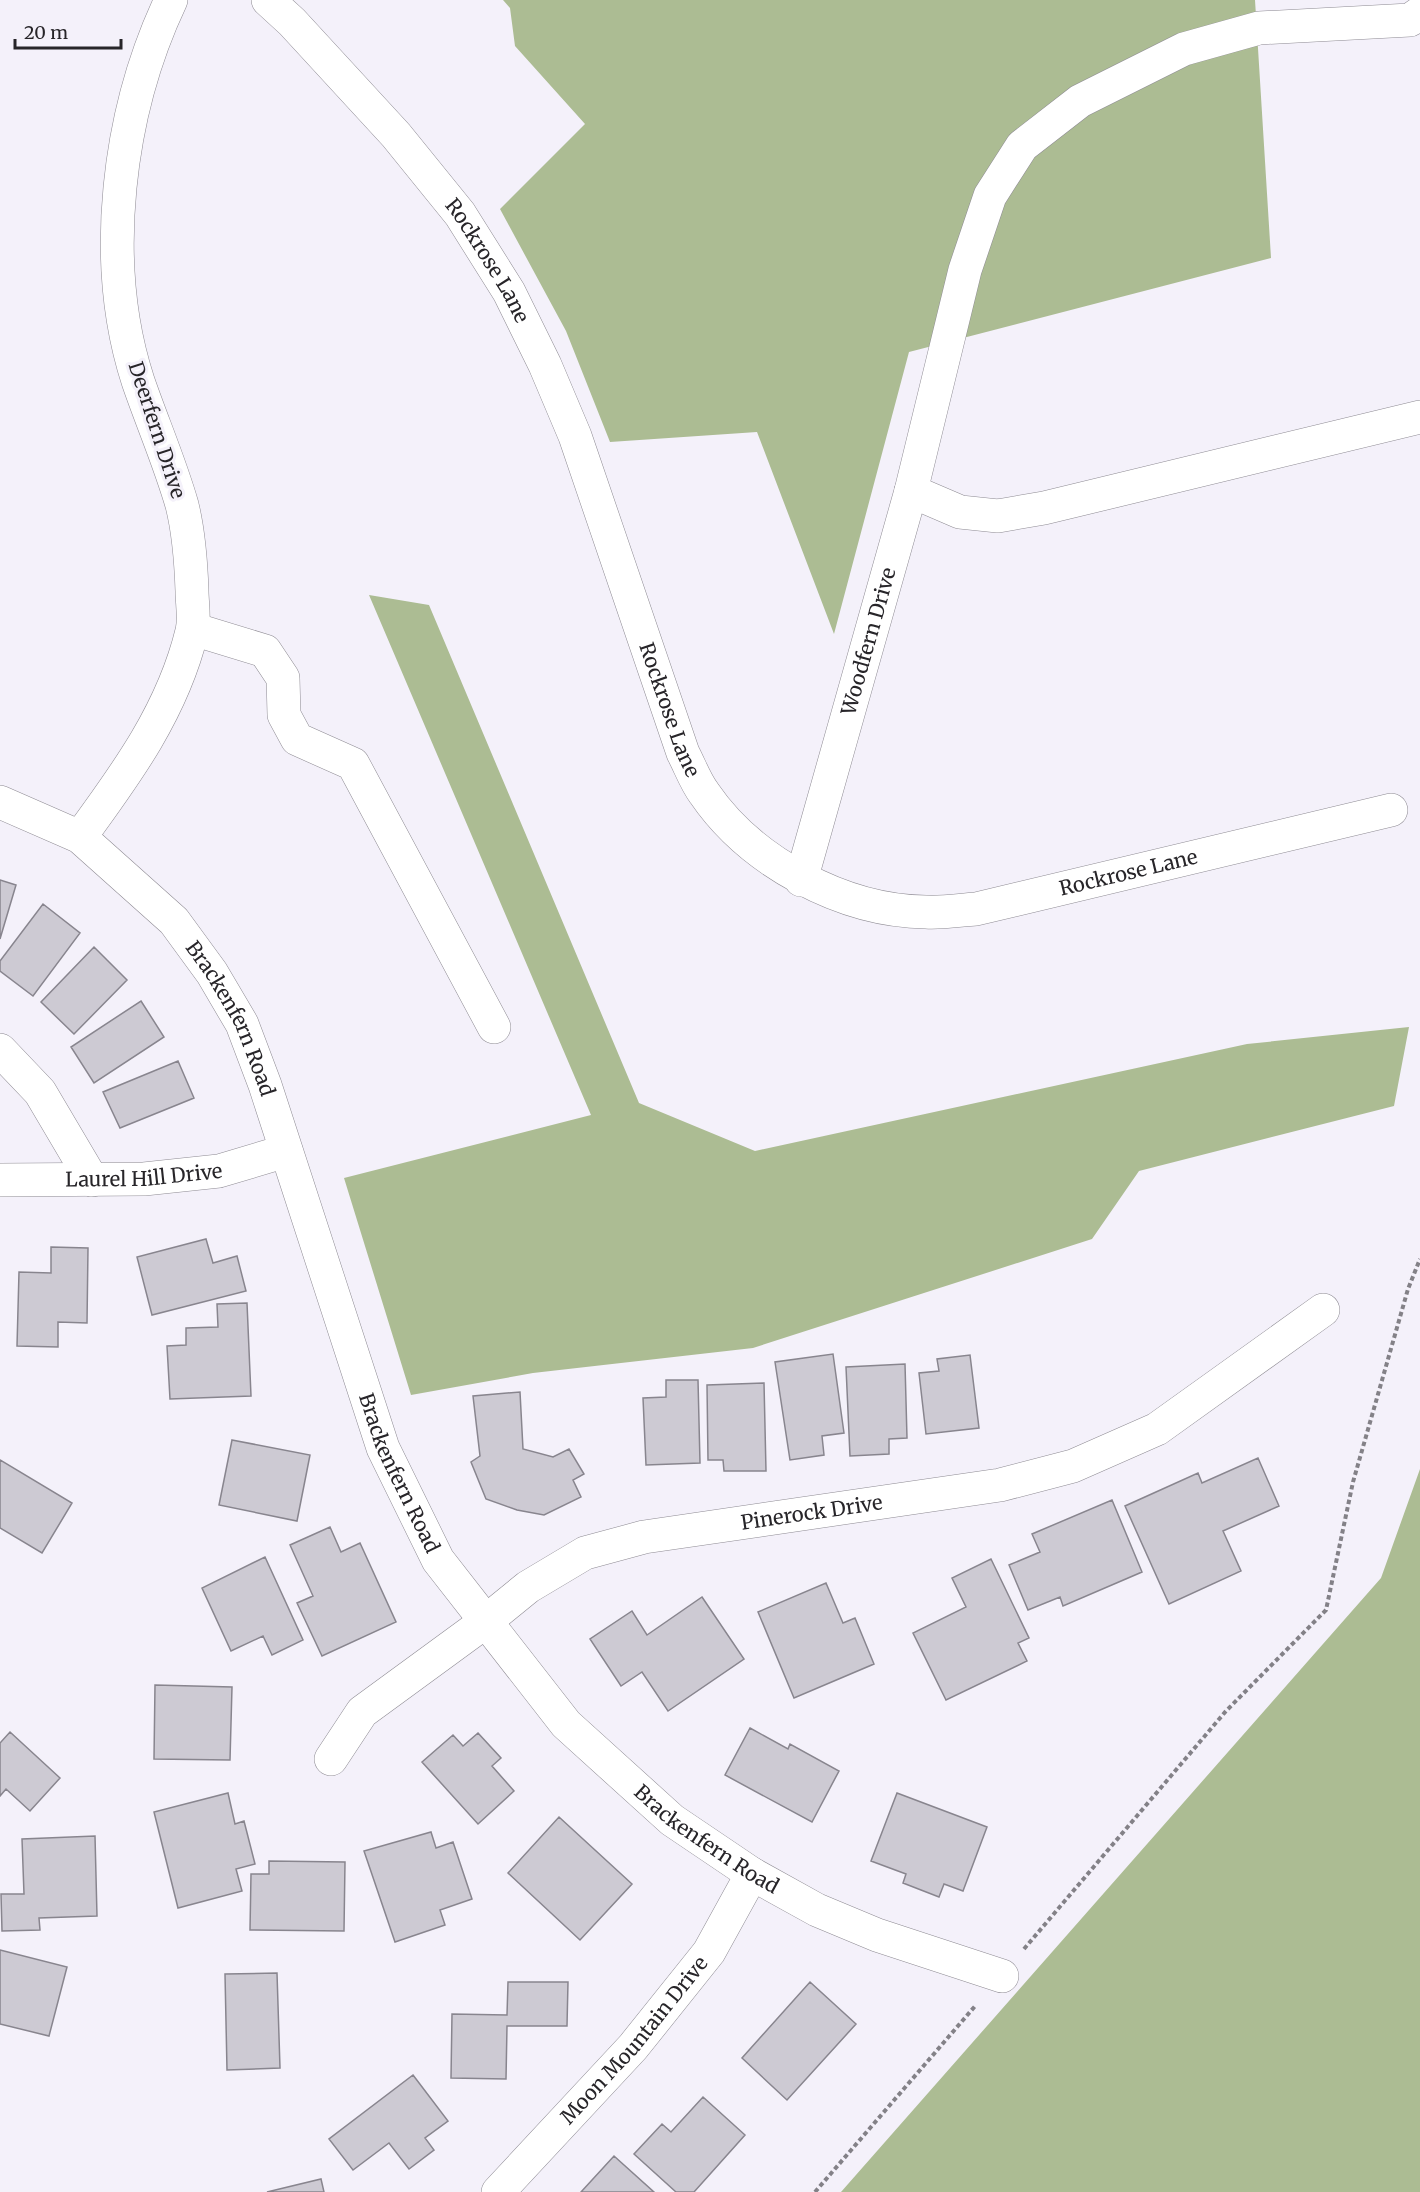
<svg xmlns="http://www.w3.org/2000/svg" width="1420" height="2192" viewBox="0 0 1420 2192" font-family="Merriweather,serif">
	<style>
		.forest { fill: #acbc93 }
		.building { fill: #cdcad3; stroke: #88858e; stroke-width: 1.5 }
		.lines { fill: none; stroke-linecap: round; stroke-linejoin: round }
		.minor-casing { stroke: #8e8b93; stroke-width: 34 }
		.path { stroke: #838187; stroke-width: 4; stroke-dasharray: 4.5 3; stroke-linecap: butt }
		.minor { stroke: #fff; stroke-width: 33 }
		.labels { text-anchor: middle; stroke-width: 6; stroke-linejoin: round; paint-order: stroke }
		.street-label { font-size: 20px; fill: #272529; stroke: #f4f1fa }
	</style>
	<rect width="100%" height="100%" fill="#f4f1fa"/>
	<path class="forest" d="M503,0H1255L1271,258L909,352L834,634L757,432L610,442L566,331L500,209L585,124L515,46L510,8Z
		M369,595L429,605L639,1103L755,1151L1247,1044L1409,1027L1394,1106L1139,1171L1092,1239L753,1348L533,1373L411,1395L344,1178L591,1115Z
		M1420,1469V2192H841L1381,1578Z"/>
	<path class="building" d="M0,880L16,885L0,939Z
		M43,904L80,933L33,996L0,971V961Z
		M94,947L127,980L74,1034L41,1002Z
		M141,1001L164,1037L94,1083L71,1047Z
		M178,1061L194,1098L120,1128L103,1092Z
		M206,1239L213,1263L237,1256L246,1291L152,1315L137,1257Z
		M51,1247L88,1248L87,1323L58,1322V1347L17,1346L19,1272L51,1273Z
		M247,1303L251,1396L170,1399L167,1346L186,1345V1328L218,1327L217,1304Z
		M833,1354L844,1433L822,1436L824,1455L790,1460L775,1362Z
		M970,1355L979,1428L926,1434L919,1373L939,1371L937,1359Z
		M905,1364L907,1438L889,1439V1454L850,1456L846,1367Z
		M666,1380H698L700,1463L646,1465L643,1398L666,1397Z
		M764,1383L766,1471H724L723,1460H708L707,1385Z
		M520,1392L523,1449L553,1457L569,1449L584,1474L573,1480L581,1497L544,1515L517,1510L486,1499L471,1462L480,1456L473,1396Z
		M232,1440L310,1455L297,1521L219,1505Z
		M1258,1458L1279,1506L1223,1531L1241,1571L1169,1604L1125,1506L1198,1473L1202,1483Z
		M0,1460L72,1503L42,1553L0,1528Z
		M1112,1500L1142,1572L1063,1606L1060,1597L1028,1610L1009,1565L1040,1552L1032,1534Z
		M330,1527L341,1552L360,1543L396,1622L322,1656L297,1603L313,1596L290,1545Z
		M265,1557L303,1640L272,1655L263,1636L231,1651L202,1588Z
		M991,1559L1029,1638L1018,1643L1027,1661L946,1700L913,1633L966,1607L952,1578Z
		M826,1583L843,1623L855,1618L874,1664L794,1698L758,1612Z
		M702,1597L744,1659L668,1711L642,1672L621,1686L590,1639L632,1611L647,1635Z
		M155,1685L232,1687L230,1760L154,1759Z
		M750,1728L788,1749L790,1744L839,1771L812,1822L725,1775Z
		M10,1732L60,1778L30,1811L6,1789L0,1796V1743Z
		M478,1733L501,1758L492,1766L514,1791L478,1824L422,1762L453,1735L463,1746Z
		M228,1793L235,1824L244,1821L255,1864L236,1869L242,1891L178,1908L154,1812Z
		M897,1793L987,1827L963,1891L944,1884L939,1897L903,1883L906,1874L871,1861Z
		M559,1817L632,1884L580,1940L508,1873Z
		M431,1832L436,1848L453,1842L472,1899L440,1910L445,1925L395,1942L364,1851Z
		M95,1836L97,1916L39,1918L40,1930L2,1931L1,1894H24L22,1839Z
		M269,1861L345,1862L344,1931L250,1930L251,1874H269Z
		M0,1950L67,1967L49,2036L0,2024Z
		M277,1973L280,2068L227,2070L225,1974Z
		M508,1982H568L567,2026H507L506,2079L451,2078L452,2014L507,2015Z
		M810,1982L856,2024L787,2100L742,2058Z
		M413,2075L448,2121L425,2138L434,2150L409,2169L389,2143L353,2170L329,2139Z
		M703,2097L745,2135L694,2192H676L634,2154L662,2124L671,2132Z
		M614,2156L654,2192H581Z
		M321,2179L324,2192H267Z"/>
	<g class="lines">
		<g class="minor-casing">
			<g id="minor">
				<path id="s1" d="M268,0L292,22L396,135L460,214L509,292L545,365L575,436L683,753C690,766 695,781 704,793C751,862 843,911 926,912C943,913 960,910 976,909L1391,810"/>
				<path d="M911,491L960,512L998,516L1044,508L1420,417"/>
				<path d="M193,629L265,651L283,678L284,715L297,739L353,764L494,1027"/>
				<path id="s2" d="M0,802L80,837L174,921L212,973L242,1024L265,1085L383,1448L438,1560L566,1724L672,1820L752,1874L817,1910L877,1935L1002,1976"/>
				<path d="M80,837C127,773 173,710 192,631C195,619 192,603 192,591C191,562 189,533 182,505C170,463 152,422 138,381C99,261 118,112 171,0"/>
				<path id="s3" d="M801,880L911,491L965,270L990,196L1022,146L1080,101L1184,49L1259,28L1410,20L1420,13"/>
				<path d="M0,1050L40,1092L92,1180"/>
				<path id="s4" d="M0,1180L144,1179L219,1171L286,1151"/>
				<path id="s5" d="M331,1759L362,1712L485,1622L528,1587L585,1553L644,1537L1000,1485L1073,1466L1157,1429L1323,1310"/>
				<path id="s6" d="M498,2192L633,2047L709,1952L752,1874"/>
			</g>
		</g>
		<path class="path" d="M1024,1949L1226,1711L1326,1610L1353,1482L1408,1289L1420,1259
			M815,2192L976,2005"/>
		<use href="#minor" class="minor"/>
	</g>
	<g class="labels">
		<g class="street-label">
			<text dy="7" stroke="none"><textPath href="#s1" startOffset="342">Rockrose Lane</textPath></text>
			<text transform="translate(157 430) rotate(72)" y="7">Deerfern Drive</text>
			<text dy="7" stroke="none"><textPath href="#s3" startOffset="248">Woodfern Drive</textPath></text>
			<text dy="7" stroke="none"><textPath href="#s1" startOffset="828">Rockrose Lane</textPath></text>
			<text dy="7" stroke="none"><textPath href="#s1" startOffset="1386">Rockrose Lane</textPath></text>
			<text dy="7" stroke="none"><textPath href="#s2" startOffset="327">Brackenfern Road</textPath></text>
			<text dy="7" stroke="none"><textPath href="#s4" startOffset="144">Laurel Hill Drive</textPath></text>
			<text dy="7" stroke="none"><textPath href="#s2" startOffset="813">Brackenfern Road</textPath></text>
			<text dy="7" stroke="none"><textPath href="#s5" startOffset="561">Pinerock Drive</textPath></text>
			<text dy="7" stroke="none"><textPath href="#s2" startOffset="1299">Brackenfern Road</textPath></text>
			<text dy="7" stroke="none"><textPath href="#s6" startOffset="204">Moon Mountain Drive</textPath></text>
		</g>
	</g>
	<path d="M15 39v9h106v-9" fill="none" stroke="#272529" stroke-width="3"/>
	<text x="24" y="39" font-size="18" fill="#272529" stroke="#f4f1fa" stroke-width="4.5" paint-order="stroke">20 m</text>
</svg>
